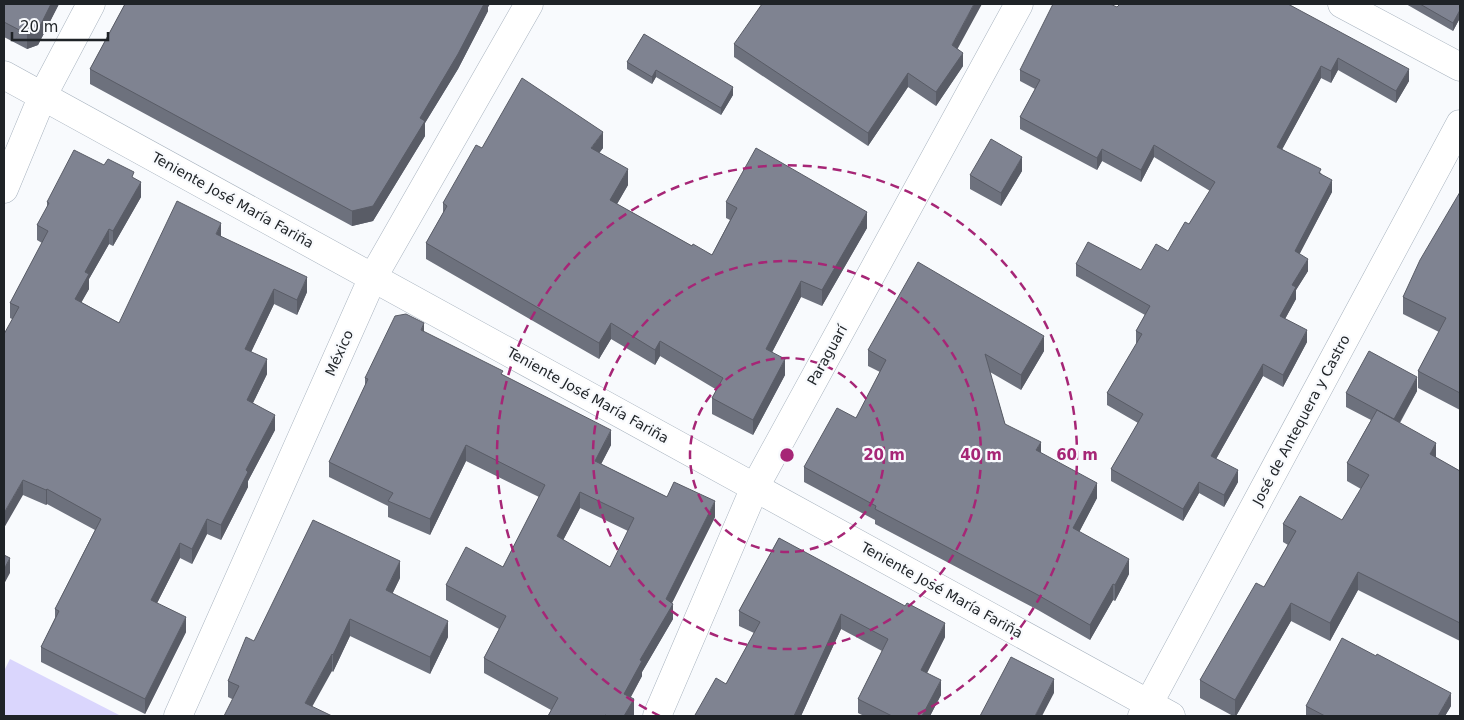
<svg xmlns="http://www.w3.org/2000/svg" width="1464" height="720" viewBox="0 0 1464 720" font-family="'DejaVu Sans',sans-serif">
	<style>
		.green { fill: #dad6fd }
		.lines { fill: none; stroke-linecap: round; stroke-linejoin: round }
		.minor-casing { stroke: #a8b3bf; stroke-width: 29 }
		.minor { stroke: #fff; stroke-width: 28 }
		.wall { fill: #6d717d; fill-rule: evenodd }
		.shaded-wall { fill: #595c66 }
		.building { fill: #7f8391; stroke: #595c66; fill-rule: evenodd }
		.ring { fill: none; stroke: #a62676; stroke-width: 2.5; stroke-dasharray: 9 6 }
		.labels { text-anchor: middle; stroke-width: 4.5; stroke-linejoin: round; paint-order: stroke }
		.street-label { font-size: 14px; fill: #1f2327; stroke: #f8fafd }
		.centre { fill: #a62676; stroke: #f8fafd; stroke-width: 2.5 }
		.ring-label { font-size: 15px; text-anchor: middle; font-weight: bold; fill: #a62676; stroke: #f8fafd; stroke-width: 4.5; stroke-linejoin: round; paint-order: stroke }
	</style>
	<rect width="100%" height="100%" fill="#f8fafd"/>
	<path class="green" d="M10,659L121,716H4V671Z"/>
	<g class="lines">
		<g class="minor-casing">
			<path id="minor" d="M1342,4L1460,67
				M4,75L1171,716
				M4,189L43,95L91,4
				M178,716L373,277L529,4
				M657,716L755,487L1019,4
				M1142,716L1460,124"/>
		</g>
		<use href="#minor" class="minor"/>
	</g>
	<path class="wall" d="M4,4H59L38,45L27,49L4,37Z
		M125,4H490L488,7V11L458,69L425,123V136L373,221L352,226L90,84V69Z
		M1288,4L1409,81L1396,103L1338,70L1331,83L1321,78L1282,149L1321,173L1332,192L1299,254L1308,271L1296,290V299L1285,319L1307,342L1283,387L1263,376L1216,459L1238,482L1224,507L1199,493L1183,521L1111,481V469L1138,423L1107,405V393L1137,343H1136V331L1145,315L1076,276V264L1141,270L1168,251L1189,224L1210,191L1154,157L1141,182L1102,161L1097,170L1020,129V117L1035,89L1020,81V70L1117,7Z
		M1406,4H1460V18L1453,31Z
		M644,34L733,95L721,115L656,77L652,84L627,69V62Z
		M734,44L957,49L963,66L936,106L908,87L868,146L734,57Z
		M482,148H603L599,153L628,185L617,204L692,246L712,255L730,220L726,218V202L867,228L822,306L801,297L772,352L785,375L753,435L712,414V398L717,390L660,356L655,365L611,339L599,359L426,259V243L443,213V203Z
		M104,165L134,179L141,197L113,246L109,244L89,279V289L81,302L119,323L221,237L307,292L297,315L274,304L251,352L267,374L253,403L275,430L248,481V487L221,540L207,534L192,564L180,558L157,603L186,632L145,714L41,662V647L55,618V609L95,530L47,504L46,505L23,495L12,319L10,318V303L42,243L37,240V225L47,208V202Z
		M1022,171L1001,206L970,189V175Z
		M1460,192V410L1418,388V371L1439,332L1403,314V297Z
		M424,332L503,375L611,445L601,464L667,497L715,517L672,603L673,619L642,672V676L631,697L634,715L633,716H548L551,710L484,673V658L499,629L446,600V585L503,567L539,497L466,461L430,535L388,517V506L329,477V462L365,386V378ZM580,508L628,531L610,567L563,540Z
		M868,350L1044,351L1021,390L990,372L1005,424L1097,498L1079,532L1129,574L1115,601L1113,600L1090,640L1038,610L875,524V520L804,482V467L856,418L880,372L868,366Z
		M1417,391L1400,423L1436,458L1460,471V641L1358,590L1330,641L1291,621L1236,716H1233L1200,698V680L1264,587L1288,545L1283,542V524L1342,520L1361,489L1347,481V463L1371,420L1346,407V393Z
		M779,538L945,637L927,673L941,695L930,716H864L858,713V699L882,651L841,629L801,716H695L726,684L754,633L739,626V611Z
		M400,578L392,594L448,637L430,674L350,636L333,672L332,671L232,699L228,697V681L254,641Z
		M1306,706H1451L1445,716H1306Z"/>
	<path class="shaded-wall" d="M51,4H59L38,45L27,49V34Z
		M484,4H490L488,7V11L458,69L425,123V136L373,221L352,226V211L420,118Z
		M974,4H982L952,59V45Z
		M1460,10V18L1453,31V23Z
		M963,53V66L936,106V92Z
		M1338,58V70L1331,83V71Z
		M1321,66V78L1277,159V147Z
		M1409,69V81L1396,103V91Z
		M656,70V77L652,84V77Z
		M908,73V87L868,146V133Z
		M733,87V95L721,115V108Z
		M603,132V148L591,164V148Z
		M1154,145V157L1141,182V170Z
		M1102,149V161L1097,170V158Z
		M1022,157V171L1001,206V193Z
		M628,169V185L610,216V200Z
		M1332,180V192L1295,263V251Z
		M141,182V197L113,246V231Z
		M867,212V228L822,306V290Z
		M221,223V238L216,234Z
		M109,229V244L89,279V289L75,314V299L85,272Z
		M1308,259V271L1296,290V299L1280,328V316L1292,285Z
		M307,277V292L297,315V300Z
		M801,281V297L766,364V349Z
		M274,289V304L245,365V349Z
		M424,323V339L421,330Z
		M611,323V339L599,359V343Z
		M1307,330V342L1283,387V375Z
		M1044,336V351L1021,390V375Z
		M660,341V356L655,365V350Z
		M267,359V374L247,415V400Z
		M785,359V375L753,435V420Z
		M1263,364V376L1211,468V456Z
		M1417,377V391L1394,432V419Z
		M275,415V430L248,481V487L221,540V525L246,470Z
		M611,430V445L595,476V461Z
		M1041,442V458L1036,450Z
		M1436,443V461L1430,454Z
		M466,445V461L430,535V519Z
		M1238,470V482L1224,507V495Z
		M23,480V495L4,528V513Z
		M1199,482V493L1183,521V509Z
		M1097,483V498L1073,544V528Z
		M47,489V504L46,505V490Z
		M580,492V508L557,552V536Z
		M715,501V517L666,615V599Z
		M207,519V534L192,564V549Z
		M180,543V558L151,615V600Z
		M10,558V573L4,584V569Z
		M1129,559V574L1115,601V585Z
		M400,561V578L386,607V590Z
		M1358,572V590L1330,641V623Z
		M1113,584V600L1090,640V625Z
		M1291,603V621L1236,716H1235V700Z
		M673,604V619L642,672V676L624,709V694L640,660Z
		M841,614V629L801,716H794Z
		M186,617V632L145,714V699Z
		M350,619V636L333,672V655Z
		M448,621V637L430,674V657Z
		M945,623V637L921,685V670Z
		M332,654V671L307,716L305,703Z
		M1054,679V693L1042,716H1035Z
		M941,680V695L930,716H922Z
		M1451,693V706L1445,716H1438Z
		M634,699V715L633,716H624Z"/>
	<path class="building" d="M4,4H51L38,30L27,34L4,22Z
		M125,4H484L458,54L420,118L425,121L373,206L352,211L90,69Z
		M762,4H974L952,45L963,53L936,92L908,73L868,133L734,44Z
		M1053,4H1110L1117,7L1120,4H1288L1409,69L1396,91L1338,58L1331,71L1321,66L1277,147L1321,169L1319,173L1332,180L1295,251L1308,259L1292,285L1296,287L1280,316L1307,330L1283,375L1263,364L1211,456L1238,470L1224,495L1199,482L1183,509L1111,469L1143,414L1107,393L1142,334L1136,331L1150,306L1076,264L1088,242L1141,270L1156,244L1168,251L1185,222L1189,224L1215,182L1154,145L1141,170L1102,149L1097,158L1020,117L1040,80L1020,70Z
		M1420,4H1460V10L1453,23Z
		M644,34L733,87L721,108L656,70L652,77L627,62Z
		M522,78L603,132L591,148L628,169L610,200L692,246L693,244L712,255L737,208L726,202L756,148L867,212L822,290L801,281L766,349L785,359L753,420L712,398L723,378L660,341L655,350L611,323L599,343L426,243L447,206L443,203L476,145L482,148Z
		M991,139L1022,157L1001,193L970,175Z
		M74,150L104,165L108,159L134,172L132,177L141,182L113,231L109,229L85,272L89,274L75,299L119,323L177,201L221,223L216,234L307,277L297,300L274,289L245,349L267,359L247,400L275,415L246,470L248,472L221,525L207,519L192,549L180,543L151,600L186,617L145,699L41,647L59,611L55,609L101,519L47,489L46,490L23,480L4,513V334L19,307L10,303L48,231L37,225L49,203L47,202Z
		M1460,192V393L1418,371L1446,318L1403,297L1420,260Z
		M918,262L1044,336L1021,375L985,354L1005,424L1041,442L1036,450L1097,483L1073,528L1129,559L1115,585L1113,584L1090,625L1038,595L875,509L876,506L804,467L837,408L856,418L886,360L868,350Z
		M406,314L424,323L421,330L503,371L501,374L611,430L595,461L667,497L674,482L715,501L666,599L673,604L640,660L642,661L624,694L634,699L624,716H607L605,715V716H548L558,698L484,658L506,616L446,585L466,547L503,567L545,485L466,445L430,519L388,501L393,493L329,462L368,379L365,378L395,316ZM580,492L634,518L610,567L557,536Z
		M1369,351L1417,377L1394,419L1346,393Z
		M1377,410L1436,443L1430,454L1460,471V623L1358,572L1330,623L1291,603L1235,700L1200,680L1256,583L1264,587L1296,531L1283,524L1300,496L1342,520L1369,475L1347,463Z
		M313,520L400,561L386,590L448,621L430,657L350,619L333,655L332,654L305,703L332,716H224L239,686L228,681L246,637L254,641Z
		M779,538L905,606L907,603L945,623L921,670L941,680L922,716H892L858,699L888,639L841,614L794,716H697L695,715L716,678L726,684L760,622L739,611Z
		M4,555L10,558L4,569Z
		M1342,638L1376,656L1377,654L1451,693L1438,716H1325L1306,706Z
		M1011,657L1054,679L1035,716H980Z"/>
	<g class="ring">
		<circle cx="787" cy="455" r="97"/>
		<circle cx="787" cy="455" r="194"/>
		<path d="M660 716A290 290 0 1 1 914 716"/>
	</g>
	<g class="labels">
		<g class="street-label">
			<text transform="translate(233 200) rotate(29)" y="5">Teniente José María Fariña</text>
			<text transform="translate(339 353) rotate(-66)" y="5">México</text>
			<text transform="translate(827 355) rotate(-61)" y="5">Paraguarí</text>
			<text transform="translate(588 395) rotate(29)" y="5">Teniente José María Fariña</text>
			<text transform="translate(1301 420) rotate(-62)" y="5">José de Antequera y Castro</text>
			<text transform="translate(942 590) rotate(29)" y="5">Teniente José María Fariña</text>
		</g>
	</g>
	<circle cx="787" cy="455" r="8" class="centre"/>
	<g class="ring-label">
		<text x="884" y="460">20 m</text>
		<text x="981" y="460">40 m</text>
		<text x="1077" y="460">60 m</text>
	</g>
	<rect width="1464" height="720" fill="none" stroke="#1f2327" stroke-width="10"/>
	<path d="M12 32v8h96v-8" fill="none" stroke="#1f2327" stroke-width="2.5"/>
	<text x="20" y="32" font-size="15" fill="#1f2327" stroke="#f8fafd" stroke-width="4" paint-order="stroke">20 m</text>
</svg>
